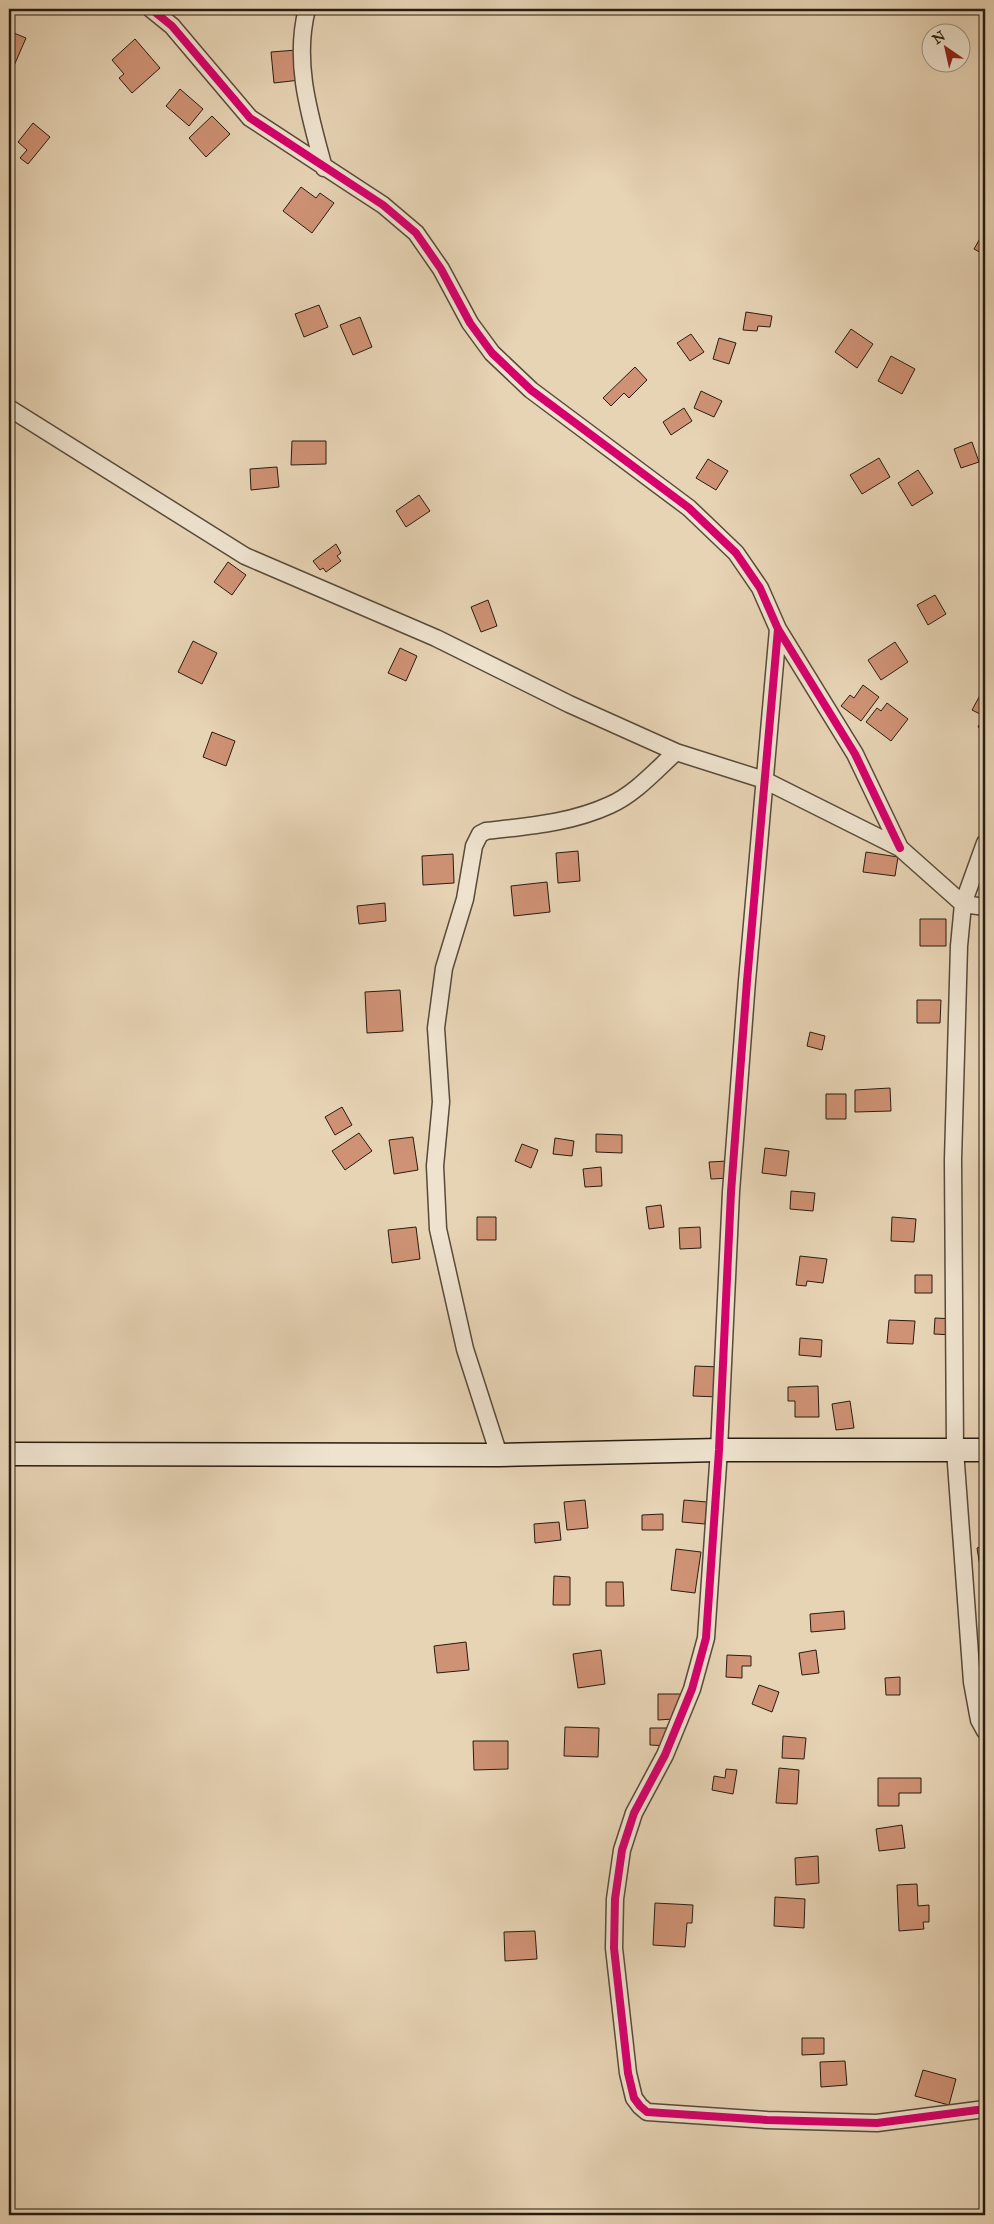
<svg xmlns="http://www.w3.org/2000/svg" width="994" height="2224" viewBox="0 0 994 2224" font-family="'IM FELL Great Primer',serif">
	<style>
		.building { fill: #cf9275; stroke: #281c11 }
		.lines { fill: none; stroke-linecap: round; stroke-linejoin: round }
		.street-casing { stroke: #584a3a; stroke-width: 19 }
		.secondary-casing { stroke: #281c11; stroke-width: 25 }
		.street { stroke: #efe3cf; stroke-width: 16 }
		.secondary { stroke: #efe3cf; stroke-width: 22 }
		.cycleway-casing { stroke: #efe3cf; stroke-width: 11 }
		.cycleway { stroke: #d6006c; stroke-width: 8 }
	</style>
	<rect width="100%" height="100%" fill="#e7d4b5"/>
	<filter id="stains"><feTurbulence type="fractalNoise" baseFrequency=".004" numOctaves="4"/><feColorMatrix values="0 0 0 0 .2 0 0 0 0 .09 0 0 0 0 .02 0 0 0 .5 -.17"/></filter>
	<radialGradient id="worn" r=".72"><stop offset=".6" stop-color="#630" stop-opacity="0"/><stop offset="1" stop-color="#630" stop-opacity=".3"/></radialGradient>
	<path class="building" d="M9,31L26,38L13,68L9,66L11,54H9Z
		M135,39L160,68L132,93L119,78L124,74L112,60Z
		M297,50L300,80L274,83L271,52Z
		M180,89L203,109L189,126L166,106Z
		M212,116L230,134L206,157L189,138Z
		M33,123L50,137L28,164L20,158L27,150L18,142Z
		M301,187L316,198L320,193L334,203L312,233L283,211Z
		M982,235L985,237V255L974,249Z
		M319,305L328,327L304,337L295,314Z
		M746,312L772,316L770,327L758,326L757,331L743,330Z
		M360,317L372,347L353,355L340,325Z
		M851,329L873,344L857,368L835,352Z
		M691,334L704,352L690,361L677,343Z
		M719,338L736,343L729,364L713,359Z
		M891,356L915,369L902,394L878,381Z
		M635,367L647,380L629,398L624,393L611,406L603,398Z
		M701,391L722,401L714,417L694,408Z
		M684,408L692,421L671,435L663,422Z
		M292,441H326V464L291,465Z
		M972,442L979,462L961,468L954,449Z
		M879,458L890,477L862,494L850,475Z
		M708,459L728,471L716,490L696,478Z
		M277,467L279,487L251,490L250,469Z
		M918,470L933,493L912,506L898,483Z
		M419,495L430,511L406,527L396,511Z
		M336,544L341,553L337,556L341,561L326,572L323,568L320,570L313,561Z
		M228,562L246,575L232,595L214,582Z
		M935,595L946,614L928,625L917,605Z
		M488,600L497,626L481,632L471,607Z
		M193,641L217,653L202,684L178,672Z
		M895,642L908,662L881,680L868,660Z
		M400,648L417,656L406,681L388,673Z
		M863,685L879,697L861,721L841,706L850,695L854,698Z
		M984,688L985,689V731L978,727L984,716L972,710Z
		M887,703L908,719L891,741L866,722L877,708L881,711Z
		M212,732L235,741L226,766L203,757Z
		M578,851L580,881L558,883L556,853Z
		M866,852L898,857L895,876L863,872Z
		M453,854L454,883L423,885L422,856Z
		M547,882L550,912L514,916L511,886Z
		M385,903L386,921L359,924L357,906Z
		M920,919H946V946H920Z
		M400,990L403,1031L367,1033L365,992Z
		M917,1000H941L940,1023H917Z
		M810,1032L825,1036L822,1050L807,1046Z
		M890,1088L891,1111L855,1112V1090Z
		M826,1094H846V1119H826Z
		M342,1107L352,1125L335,1135L325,1117Z
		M359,1133L372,1151L345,1170L332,1151Z
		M596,1134L622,1135V1153L596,1152Z
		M413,1137L418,1170L394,1174L389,1140Z
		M555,1138L574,1141L572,1156L553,1154Z
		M522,1144L538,1150L531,1168L515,1161Z
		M765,1148L789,1151L786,1176L762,1173Z
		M728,1161L730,1178L711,1179L709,1162Z
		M601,1167L602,1186L585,1187L583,1169Z
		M791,1191L815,1193L813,1211L790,1209Z
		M661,1205L664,1227L649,1229L646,1207Z
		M477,1217H496V1240H477Z
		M892,1217L916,1219L914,1242L891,1241Z
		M416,1227L420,1259L392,1263L388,1230Z
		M700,1227L701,1248L680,1249L679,1228Z
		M800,1256L827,1259L823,1283L807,1281L806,1286L796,1285Z
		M915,1275H932V1293H915Z
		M935,1318L954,1319L953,1335L934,1334Z
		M889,1320L915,1321L913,1344L887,1343Z
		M800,1338L822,1340L821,1357L799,1355Z
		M695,1366L721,1367L719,1397L693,1396Z
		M818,1386L819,1417H795V1401H788V1387Z
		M850,1401L854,1428L836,1430L832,1404Z
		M585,1500L588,1528L567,1530L564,1502Z
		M684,1500L707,1502L705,1524L682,1522Z
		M663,1514V1530H642V1515Z
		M559,1522L561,1540L535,1543L534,1524Z
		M985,1546V1573H981L977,1548Z
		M676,1549L701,1552L695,1593L671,1590Z
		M554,1576L570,1577V1605H553Z
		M606,1582H623L624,1606H606Z
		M844,1611L845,1629L811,1632L810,1614Z
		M466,1642L469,1670L437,1673L434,1646Z
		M601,1650L605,1684L578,1688L573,1654Z
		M816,1650L819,1673L802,1675L799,1653Z
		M727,1655L751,1656V1666H742V1678L726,1677Z
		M900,1677V1695H886L885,1678Z
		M759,1685L779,1692L772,1712L752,1704Z
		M658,1694H683V1712H673V1719L658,1720Z
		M565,1727L599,1728L598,1757L564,1756Z
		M650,1728H669V1746L650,1745Z
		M783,1736L806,1738L804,1759L782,1758Z
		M473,1741H508V1769L474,1770Z
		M779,1768L799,1770L797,1804L776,1803Z
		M726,1769L737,1770L733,1794L712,1790L714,1776L725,1778Z
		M878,1778H921V1793H899V1806H878Z
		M902,1825L905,1848L879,1851L876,1829Z
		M818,1856L819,1883L796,1885L795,1858Z
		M917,1884L918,1906L929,1905V1922H923L924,1929L899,1931L897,1885Z
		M775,1897L805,1899L804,1928L774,1926Z
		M655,1903L693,1905L692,1923H687L685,1947L653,1945Z
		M535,1931L537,1959L505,1961L504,1932Z
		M802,2038H824V2054L802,2055Z
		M845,2061L847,2085L821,2087L820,2062Z
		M923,2070L956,2079L949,2105L915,2096Z"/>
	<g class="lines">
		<g class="street-casing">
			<path id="street" d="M151,9L172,26L250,118L383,205L416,233L441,269L470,323L492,353L531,390L689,508L736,553L760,588L778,629L855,754L900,848
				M307,9C293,63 310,116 324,168
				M9,408L245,556L436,638L569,704L676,752L764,780L900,848L963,904L985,907
				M778,629L747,981L731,1192L719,1450L706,1638L692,1689L665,1755L634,1813L622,1850L615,1899L614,1948L628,2073L634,2098L640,2106L647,2112L767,2120L877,2123L985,2109
				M985,843L963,904L959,946L953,1160L955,1450L972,1682L979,1720L985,1731
				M499,1455L465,1349L438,1229L435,1166L441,1102L436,1028L444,968L465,899L474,846L480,834L486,831C529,826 571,823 610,805C635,794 656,770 676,752"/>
		</g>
		<g class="secondary-casing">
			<path id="secondary" d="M9,1454L499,1455L719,1450H985"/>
		</g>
		<use href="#street" class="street"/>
		<use href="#secondary" class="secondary"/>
		<g class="cycleway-casing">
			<path id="cycleway" d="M151,9L172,26L250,118L383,205L416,233L441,269L470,323L492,353L531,390L689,508L736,553L760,588L778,629L855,754L900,848
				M778,629L747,981L731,1192L719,1450L706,1638L692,1689L665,1755L634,1813L622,1850L615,1899L614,1948L628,2073L634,2098L640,2106L647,2112L767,2120L877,2123L985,2109"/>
		</g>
		<use href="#cycleway" class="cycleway"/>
	</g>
	<rect width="994" height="2224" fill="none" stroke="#e7d4b5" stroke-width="30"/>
	<rect x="10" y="10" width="974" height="2204" fill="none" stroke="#281c11" stroke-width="2.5"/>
	<rect x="15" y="15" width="964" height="2194" fill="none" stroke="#281c11"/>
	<g transform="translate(946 48) rotate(326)"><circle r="24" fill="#efe3cf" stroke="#9f9383"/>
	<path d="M0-4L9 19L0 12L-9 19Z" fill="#8f2418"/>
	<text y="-8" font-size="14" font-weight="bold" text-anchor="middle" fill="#281c11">N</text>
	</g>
	<rect width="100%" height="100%" filter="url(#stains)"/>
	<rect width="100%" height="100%" fill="url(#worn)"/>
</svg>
